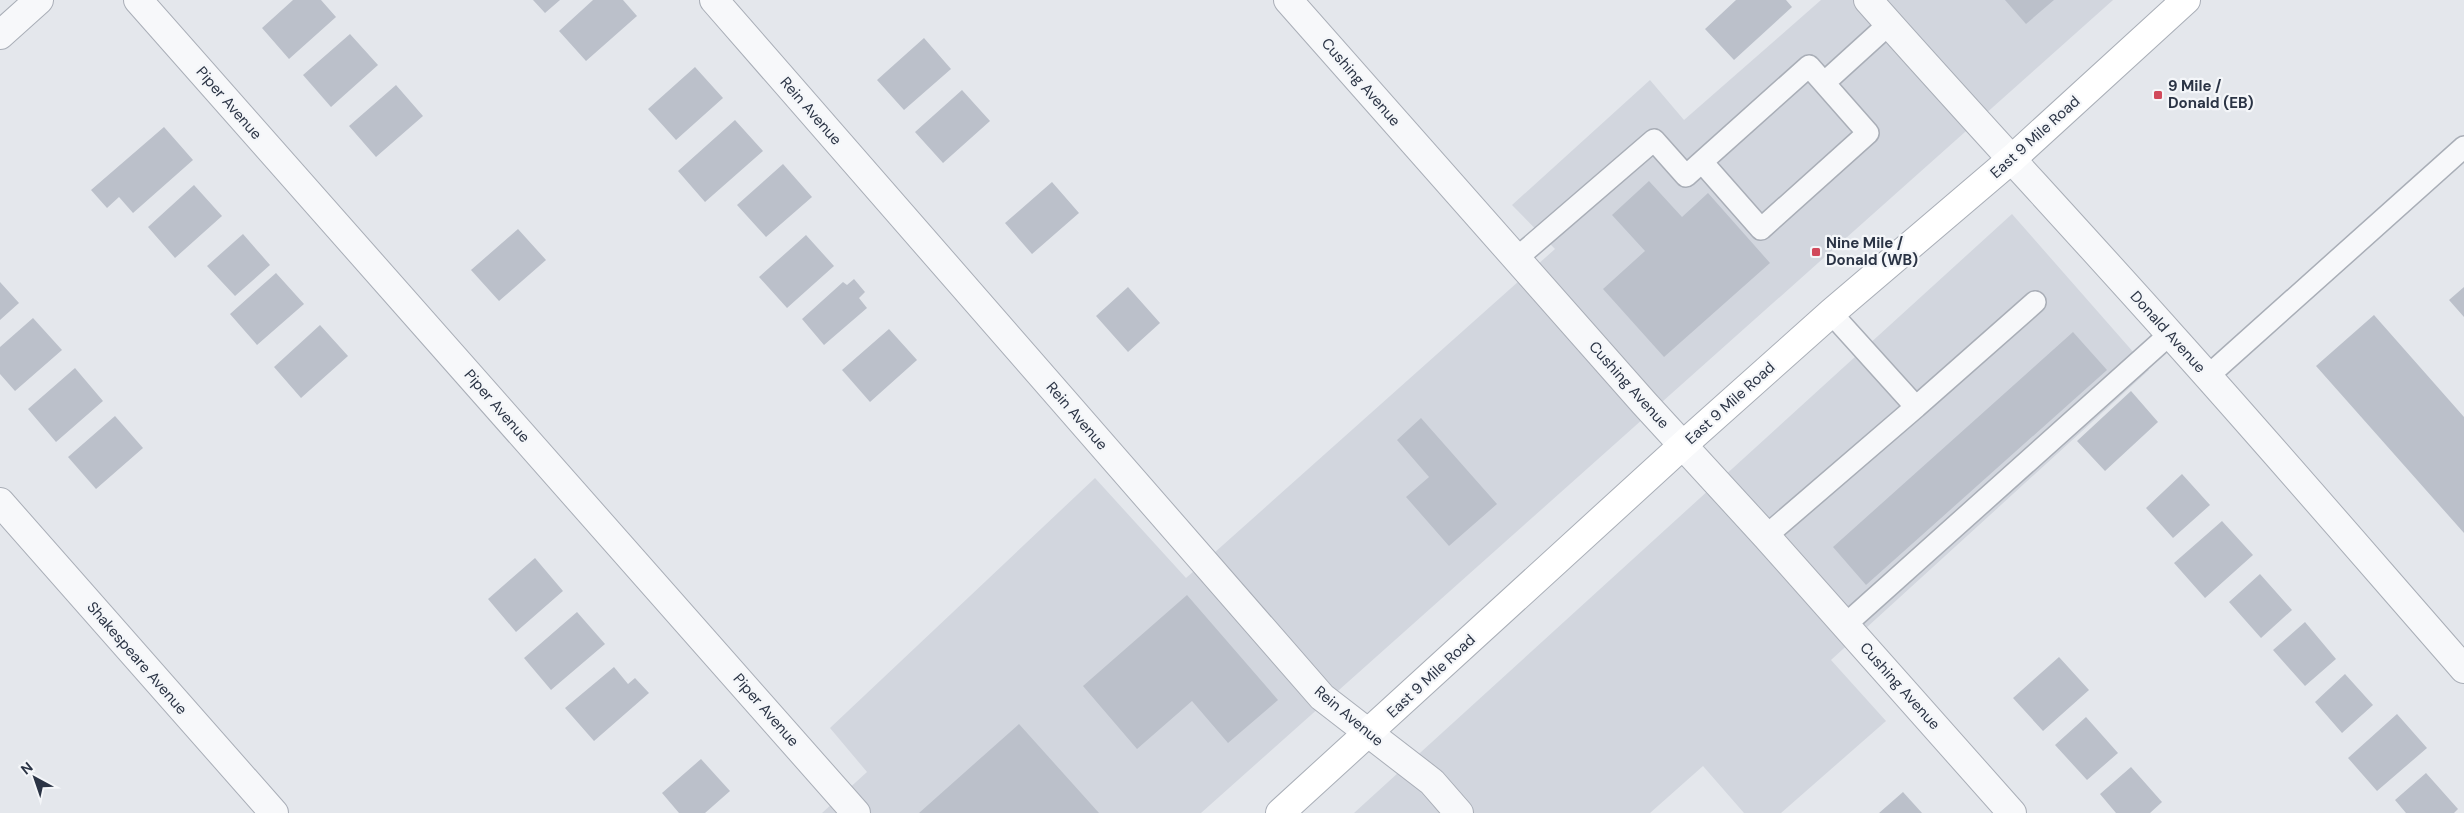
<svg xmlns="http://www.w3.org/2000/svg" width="2464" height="813" viewBox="0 0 2464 813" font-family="'DM Sans',sans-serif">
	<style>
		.built { fill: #d2d6de }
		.building { fill: #bbc0ca }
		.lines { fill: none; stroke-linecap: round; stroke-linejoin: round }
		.service-casing { stroke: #a9aeb7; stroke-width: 24 }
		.minor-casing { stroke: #a9aeb7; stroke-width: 30 }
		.secondary-casing { stroke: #a9aeb7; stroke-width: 30 }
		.service { stroke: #f7f8fa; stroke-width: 21 }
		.minor { stroke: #f7f8fa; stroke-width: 28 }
		.secondary { stroke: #fff; stroke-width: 28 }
		.poi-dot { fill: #d1495b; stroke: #f4f6f9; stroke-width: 2 }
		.labels { text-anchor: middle; stroke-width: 4.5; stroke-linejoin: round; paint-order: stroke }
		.street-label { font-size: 15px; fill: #2b3445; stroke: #f4f6f9 }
		.poi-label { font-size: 15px; font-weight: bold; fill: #2b3445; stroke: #f4f6f9; text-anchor: start }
	</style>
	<rect width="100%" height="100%" fill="#e4e7ec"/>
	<path class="built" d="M1821,0H2113L1201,813H822L867,772L830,728L1095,478L1186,578L1555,249L1512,205L1650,80L1684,120Z
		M2012,214L2149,370L1831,660L1886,721L1781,813H1744L1703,766L1650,813H1354Z"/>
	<path class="building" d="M293,0H321L336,17L289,59L262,28Z
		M533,0H560L545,13Z
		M593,0H623L637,16L586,61L559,31Z
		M1736,0H1786L1792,7L1734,60L1705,29Z
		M2005,0H2054L2026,24Z
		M350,34L378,65L331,107L303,75Z
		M924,38L951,69L904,110L877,80Z
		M695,67L723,98L676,140L648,109Z
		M396,85L423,116L376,157L349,126Z
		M962,90L990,121L943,163L915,132Z
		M735,120L763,151L705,202L678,171Z
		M164,127L193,160L133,213L119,197L107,208L91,190Z
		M783,164L812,197L766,237L737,205Z
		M1649,181L1682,217L1708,193L1770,263L1664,357L1603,289L1645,251L1612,215Z
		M1052,182L1079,213L1032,254L1005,223Z
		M194,185L222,216L175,258L148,227Z
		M518,229L546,260L499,301L471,270Z
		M243,234L270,265L235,296L207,266Z
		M806,235L834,266L787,308L759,277Z
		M276,273L304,304L257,345L230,314Z
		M854,279L865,292L859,298L867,308L824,345L802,319L843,282L847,285Z
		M0,282L19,303L0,320Z
		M1128,287L1160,323L1128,352L1096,316Z
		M2464,287V317L2449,300Z
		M2374,315L2464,417V533L2316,366Z
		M33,318L62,350L15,391L0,374V347Z
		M320,325L348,356L301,398L274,367Z
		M889,329L917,360L870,402L842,370Z
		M2073,332L2107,370L1866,585L1833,547Z
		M75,368L103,401L56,442L28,409Z
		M2131,391L2158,422L2105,471L2077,441Z
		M115,416L143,448L96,489L68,457Z
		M1421,418L1497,504L1449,546L1406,497L1429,477L1397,440Z
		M2182,474L2210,505L2173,538L2146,508Z
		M2222,521L2253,555L2205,598L2174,563Z
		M535,558L563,591L516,632L488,599Z
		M2260,574L2292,610L2261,638L2229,602Z
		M1187,595L1278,700L1228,743L1192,701L1137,749L1083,686Z
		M577,612L605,644L551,690L524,658Z
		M2305,622L2336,659L2305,686L2273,650Z
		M2059,657L2089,690L2043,731L2013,698Z
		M614,667L628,684L635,678L649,693L594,741L565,708Z
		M2345,674L2373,705L2342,733L2315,702Z
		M2397,714L2427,748L2377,791L2348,758Z
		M2086,717L2118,753L2087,780L2055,745Z
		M1019,724L1099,813H919Z
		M701,759L730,791L705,813H679L662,793Z
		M2131,767L2162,802L2150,813H2116L2100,794Z
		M2426,773L2458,809L2454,813H2406L2395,800Z
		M1903,792L1922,813H1879Z"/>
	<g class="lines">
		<g class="service-casing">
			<path id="service" d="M1702,162L1761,229L1868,133L1824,83
				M1517,258L1654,140L1686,176L1809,66L1824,83L1889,24
				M2208,376L2464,147
				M1916,407L2035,302
				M1766,536L1916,407L1831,313
				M1845,625L2170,334"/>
		</g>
		<g class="minor-casing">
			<path id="minor" d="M138,0L856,813
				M714,0L1322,697L1432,782L1459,813
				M1288,0L1644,403L1766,536L2012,813
				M1868,0C1967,112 2070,222 2170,334C2269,444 2366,557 2464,669
				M0,35L39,0
				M0,502L274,813"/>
		</g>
		<g class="secondary-casing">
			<path id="secondary" d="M1280,813L1683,445L1831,313L2013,158L2186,0"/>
		</g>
		<use href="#service" class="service"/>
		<use href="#minor" class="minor"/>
		<use href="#secondary" class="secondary"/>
	</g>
	<g class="poi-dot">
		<rect x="2153" y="90" width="10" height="10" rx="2.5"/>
		<rect x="1811" y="247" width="10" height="10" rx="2.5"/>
	</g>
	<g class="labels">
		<g class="street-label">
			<text transform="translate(1361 82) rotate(49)" y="5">Cushing Avenue</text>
			<text transform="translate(229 103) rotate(49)" y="5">Piper Avenue</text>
			<text transform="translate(811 111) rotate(49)" y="5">Rein Avenue</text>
			<text transform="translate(2035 137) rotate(-42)" y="5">East 9 Mile Road</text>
			<text transform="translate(2168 332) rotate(48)" y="5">Donald Avenue</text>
			<text transform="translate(1629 385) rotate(48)" y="5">Cushing Avenue</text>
			<text transform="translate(1730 403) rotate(-42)" y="5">East 9 Mile Road</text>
			<text transform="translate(497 406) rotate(49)" y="5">Piper Avenue</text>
			<text transform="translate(1077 416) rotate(49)" y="5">Rein Avenue</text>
			<text transform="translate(137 658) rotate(49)" y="5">Shakespeare Avenue</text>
			<text transform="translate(1431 676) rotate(-43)" y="5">East 9 Mile Road</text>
			<text transform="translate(1900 686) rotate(48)" y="5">Cushing Avenue</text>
			<text transform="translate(766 710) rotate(49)" y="5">Piper Avenue</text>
			<text transform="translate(1349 716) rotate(40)" y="5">Rein Avenue</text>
		</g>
		<g class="poi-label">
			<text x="2168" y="91">9 Mile /<tspan x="2168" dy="17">Donald (EB)</tspan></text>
			<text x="1826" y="248">Nine Mile /<tspan x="1826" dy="17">Donald (WB)</tspan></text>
		</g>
	</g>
	<g transform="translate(35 778) rotate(320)" stroke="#f4f6f9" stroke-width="4" paint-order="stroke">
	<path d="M0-4L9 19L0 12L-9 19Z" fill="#2b3445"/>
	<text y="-8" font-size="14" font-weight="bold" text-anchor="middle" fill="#2b3445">N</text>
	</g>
</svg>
